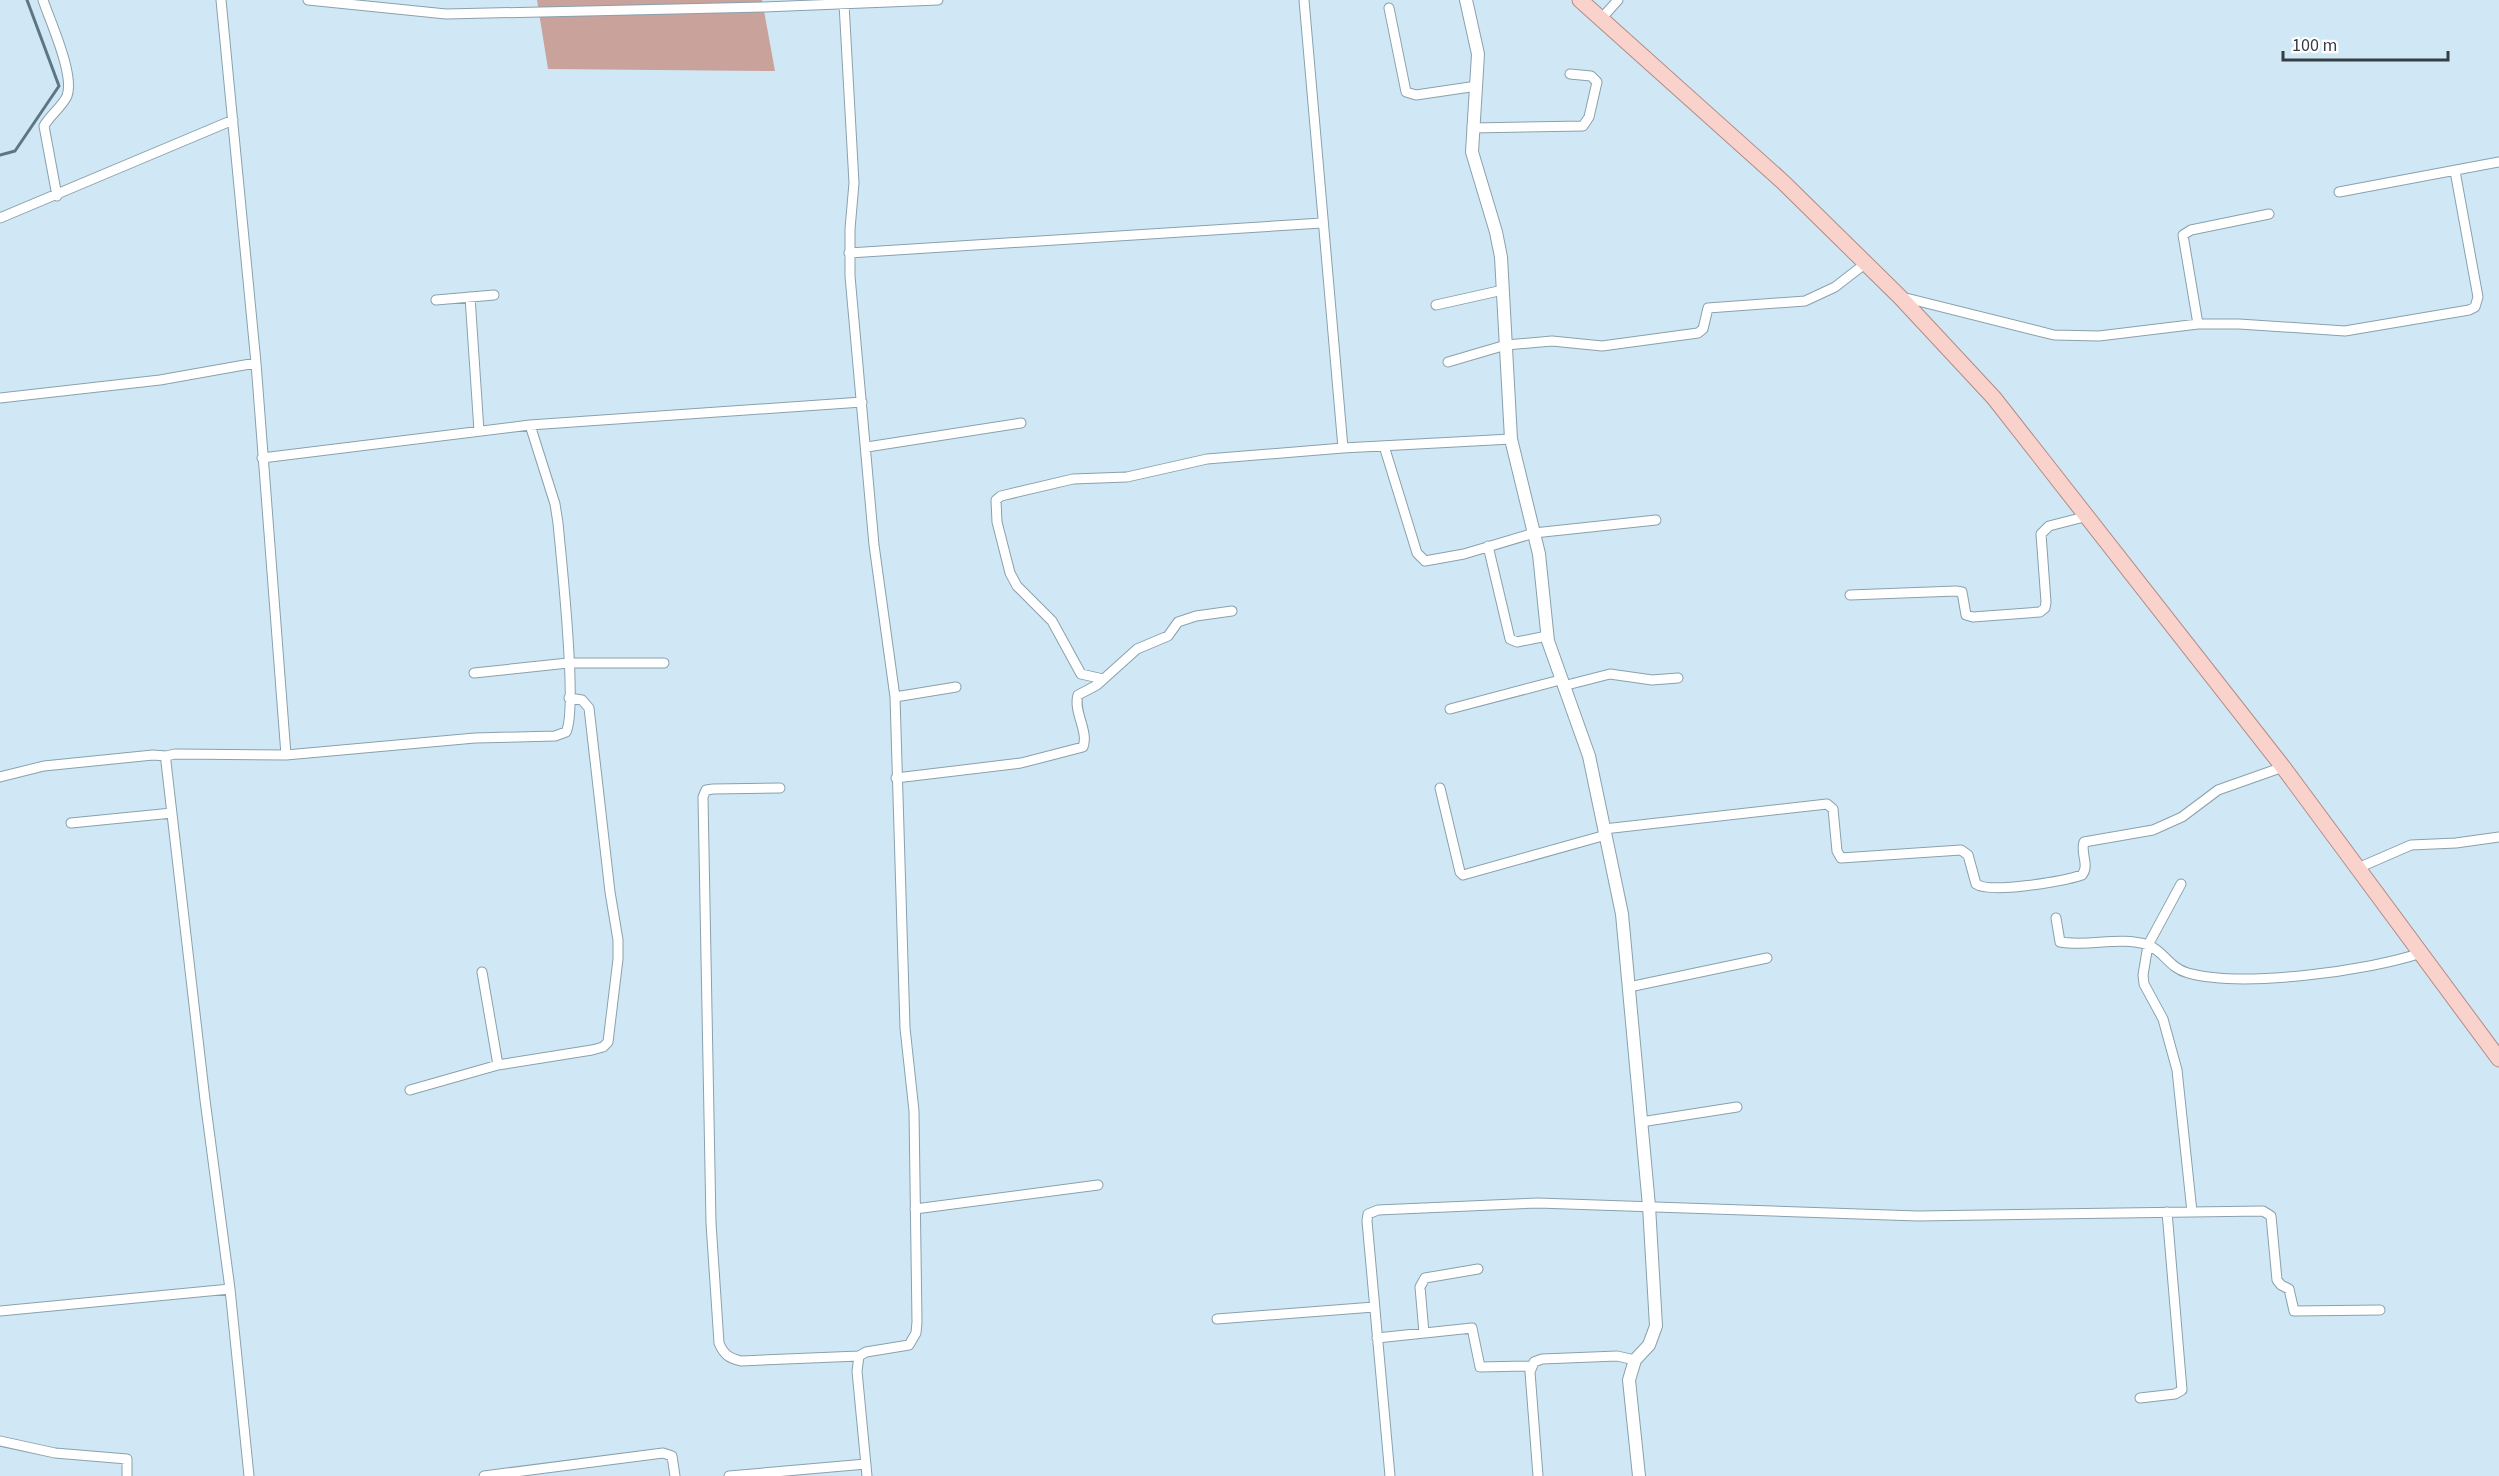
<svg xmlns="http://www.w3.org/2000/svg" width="2499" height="1476" viewBox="0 0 2499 1476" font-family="'Source Sans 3',sans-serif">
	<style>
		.forest { fill: #c9a29c }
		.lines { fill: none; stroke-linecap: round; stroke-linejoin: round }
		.stream { stroke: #5b7785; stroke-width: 3 }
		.minor-casing { stroke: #8aa0ad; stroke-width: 11 }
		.tertiary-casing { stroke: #8aa0ad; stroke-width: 14 }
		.primary-casing { stroke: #b38b86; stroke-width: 17 }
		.minor { stroke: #fff; stroke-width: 9 }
		.tertiary { stroke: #fff; stroke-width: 12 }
		.primary { stroke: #fad2cc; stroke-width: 15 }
	</style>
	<rect width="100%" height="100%" fill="#d0e8f5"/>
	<path class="forest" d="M537,0H762L775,71L548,69Z"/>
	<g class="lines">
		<path class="stream" d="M0,155L15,151L59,86L27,0"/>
		<g class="minor-casing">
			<path id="minor" d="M43,0C50,21 75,75 67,96C62,107 50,115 44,126L57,196
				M221,0L256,363L286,755L175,754L166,756V762L205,1100L230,1289L249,1476
				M308,0L446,14L764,7L938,0
				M844,4L854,183L850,229V276L874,545L895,697L905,1028L914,1111L917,1322L916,1333L909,1345L866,1352L859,1356L857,1371L867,1476
				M1389,8L1406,92L1416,95L1477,86
				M1601,19L1618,0
				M1472,128L1583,126L1589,117L1597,82L1591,76L1570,74
				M2339,192L2499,162
				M0,218L233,120
				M849,253L1322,223
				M470,297L479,431
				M1902,297L2054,335L2099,336L2198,324L2183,235L2191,230L2269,214
				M436,300L494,295
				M1436,305L1503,290
				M2198,324H2239L2345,331L2469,310L2475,307L2478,297L2455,171
				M1448,362L1506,345L1552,341L1602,346L1698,333L1703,329L1708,308L1805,301L1835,287L1866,263
				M0,398L160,380L256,363
				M1384,446L1417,553L1425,561L1464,554L1534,533L1656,520
				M867,447L1021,423
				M1343,448L1511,439
				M262,458L530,425L862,402
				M1488,546L1510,639L1517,642L1547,636
				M1850,595L1956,591L1962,592L1966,615L1973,617L2040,612L2045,608L2046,602L2041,534L2049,526L2088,516
				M474,673L568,663H664
				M1103,679L1081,674L1052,621L1017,586L1010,573L997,522L996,500L1001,496L1073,479L1127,477L1207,459L1343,448L1304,0
				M1563,686L1610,674L1652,680L1678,678
				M895,697L956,687
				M1450,709L1560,680
				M286,755L475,738L555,736L566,732C578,710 561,556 558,523L555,504L530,425
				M0,777L44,766L153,755L166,756
				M896,778L1021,763L1083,747C1089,731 1073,712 1078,695L1097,685L1137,649L1168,636L1178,622L1196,616L1232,611
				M780,788L713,789L706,790L703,797L711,1223L719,1343C724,1355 729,1358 741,1361L859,1356
				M1440,788L1460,872L1463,875L1606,835
				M71,823L172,813
				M1604,829L1827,804L1833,809L1837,851L1841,858L1961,850L1968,855L1976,884C1991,894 2064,881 2082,875C2090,865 2080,853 2084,842L2153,830L2182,817L2218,790L2283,767
				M2358,868L2411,845L2456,843L2499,837
				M2181,884L2148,945L2143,975L2144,984L2163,1019L2177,1070L2192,1212
				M2056,918L2060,942C2089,947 2120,936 2148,945C2164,951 2169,968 2188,973C2242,988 2368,971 2421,953
				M482,972L498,1065
				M1629,987L1767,958
				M410,1090L498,1065L592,1050L603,1047L608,1042L618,959V940L610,892L589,708L582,700L569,698
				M1641,1122L1737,1107
				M915,1209L1098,1185
				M0,1311L230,1289
				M1217,1319L1374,1307
				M1424,1333L1420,1287L1425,1278L1478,1269
				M1377,1338L1472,1328L1480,1367L1531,1366
				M2140,1398L2175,1394L2182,1390L2167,1212
				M0,1441L55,1453L127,1459V1476
				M484,1476L663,1453L672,1456L675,1476
				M729,1476L866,1464
				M1390,1476L1367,1221L1368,1214L1378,1210L1538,1203L1918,1216L2263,1211L2271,1216L2277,1280L2281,1285L2289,1289L2294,1311L2380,1310
				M1538,1476L1530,1372L1534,1362L1542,1359L1617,1356L1635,1360"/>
		</g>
		<g class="tertiary-casing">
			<path id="tertiary" d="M1466,0L1478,54L1472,152L1496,232L1501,257L1511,439L1539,554L1548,641L1589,756L1622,914L1649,1206L1656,1326L1649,1345L1635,1360L1629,1380L1639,1476"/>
		</g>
		<g class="primary-casing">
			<path id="primary" d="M1580,0L1783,182L1900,297L1994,398L2283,767L2499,1059"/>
		</g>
		<use href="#minor" class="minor"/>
		<use href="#tertiary" class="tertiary"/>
		<use href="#primary" class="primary"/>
	</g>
	<path d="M2283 51v9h165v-9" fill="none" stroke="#343e43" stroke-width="3"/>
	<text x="2292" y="51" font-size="18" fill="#343e43" stroke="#ffffff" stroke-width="4.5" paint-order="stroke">100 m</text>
</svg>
